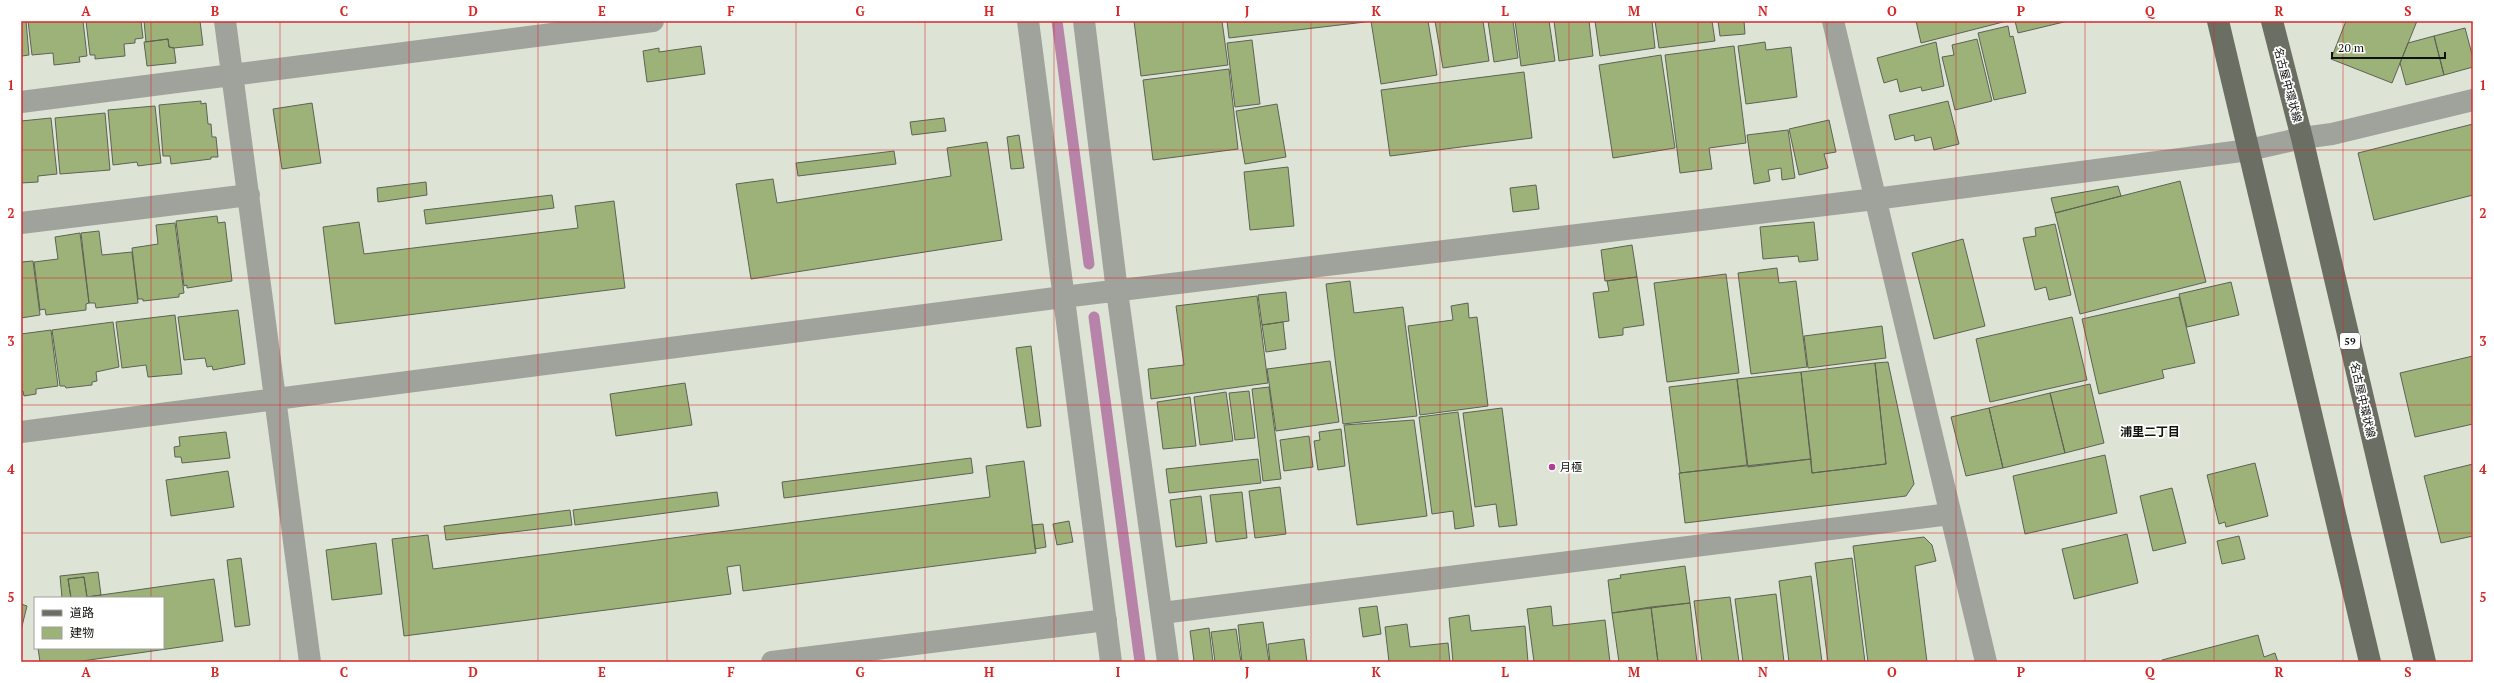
<svg xmlns="http://www.w3.org/2000/svg" width="2494" height="683" viewBox="0 0 2494 683" font-family="'PT Serif','Noto Sans JP',serif">
	<style>
		.lines { fill: none; stroke-linecap: round; stroke-linejoin: round }
		.stream { stroke: #b883a8; stroke-width: 11 }
		.building { fill: #9db278; stroke: #5d6255 }
		.minor { stroke: #a0a39c; stroke-width: 22 }
		.major { stroke: #6a6e63; stroke-width: 22 }
		.grid { fill: none; stroke: #d62828; stroke-width: 1; stroke-opacity: 0.55 }
		.poi-dot { fill: #b03c95; stroke: #fff; stroke-width: 1.5 }
		.labels { text-anchor: middle; stroke-width: 3.5; stroke-linejoin: round; paint-order: stroke }
		.shield { fill: #fff; stroke: #585956; stroke-width: 1 }
		.shield-label { font-size: 10px; font-weight: bold; fill: #10120d }
		.street-label { font-size: 11px; fill: #10120d; stroke: #fff }
		.poi-label { font-size: 11px; fill: #10120d; stroke: #fff; text-anchor: start }
		.neighbourhood-label { font-size: 12px; font-weight: bold; fill: #10120d; stroke: #fff }
		.neatline { fill: none; stroke: #d62828; stroke-width: 1.5 }
		.grid-label { font-size: 13px; text-anchor: middle; font-weight: bold; fill: #d62828 }
	</style>
	<rect width="100%" height="100%" fill="#dee4d5"/>
	<g class="lines">
		<path class="stream" d="M1057,21L1089,264
			M1094,317L1140,662"/>
	</g>
	<path class="building" d="M21,21H26L29,55L22,56L21,59Z
		M28,21H83L87,56L79,57L80,62L54,65L53,53L32,55Z
		M86,21H141L143,38L135,39V43L124,44L125,56L95,59V55H90Z
		M144,21H200L203,45L174,48L169,47L168,39L146,42Z
		M1134,21H1222L1228,65L1141,76Z
		M1227,21H1365V22L1229,38Z
		M1371,21H1428L1437,75L1381,84Z
		M1435,21H1483L1489,61L1443,68Z
		M1488,21H1513L1518,58L1494,62Z
		M1515,21H1549L1555,61L1521,66Z
		M1554,21H1589L1593,56L1559,61Z
		M1595,21H1652L1655,48L1600,56Z
		M1655,21H1712L1715,41L1659,48Z
		M1718,21H1744L1745,34L1720,36Z
		M1916,21H2007L1921,43Z
		M2015,21H2068L2018,33Z
		M2346,21H2417L2392,83L2331,59Z
		M2008,26L2010,37L2013,36L2026,93L1994,100L1978,33Z
		M2465,28L2473,58V67L2444,75L2434,36Z
		M2434,36L2444,75L2406,85L2400,63L2408,43Z
		M168,39L169,47L174,48L176,63L147,66L144,42Z
		M1977,39L1992,101L1955,110L1942,57L1954,55L1952,45Z
		M1252,40L1260,104L1235,107L1227,43Z
		M1765,42L1766,50L1791,47L1797,97L1746,104L1738,46Z
		M1936,42L1944,86L1922,91L1921,87L1900,92L1897,79L1884,83L1877,58Z
		M701,46L705,74L647,82L643,51L659,48V52Z
		M1734,46L1746,143L1709,148L1712,169L1680,173L1665,55Z
		M1661,55L1675,148L1613,158L1599,65Z
		M1229,69L1238,149L1153,160L1143,80Z
		M1524,72L1532,138L1390,156L1381,90Z
		M201,101V104L206,103L208,124H211L212,137H216L218,157H211V159L171,164L170,156H163L159,105Z
		M1948,101L1959,144L1934,150L1931,137L1915,141L1914,135L1895,140L1889,115Z
		M312,103L321,163L282,169L273,109Z
		M1277,104L1286,157L1245,164L1236,111Z
		M155,106L161,163L138,166L137,162L113,165L108,110Z
		M105,113L110,170L60,174L55,118Z
		M51,118L57,174L38,176V182L21,183V121Z
		M944,118L946,131L912,135L910,122Z
		M1829,120L1836,152L1824,154L1828,168L1799,175L1789,129Z
		M2473,124V195L2374,220L2358,153Z
		M1788,130L1795,178L1782,180L1781,168L1768,170L1770,181L1754,184L1747,135Z
		M1019,135L1024,168L1011,169L1007,137Z
		M987,142L1002,240L751,279L736,184L773,179L777,203L951,176L947,148Z
		M894,151L896,164L798,176L796,163Z
		M1288,167L1294,226L1250,230L1244,172Z
		M2180,181L2206,282L2080,314L2055,213Z
		M426,182L427,195L378,202L377,188Z
		M1536,185L1539,209L1513,212L1510,188Z
		M2118,186L2121,196L2055,213L2051,198Z
		M552,195L554,208L426,224L424,210Z
		M614,201L625,288L335,324L323,227L359,222L364,254L578,228L575,206Z
		M217,216L218,223L225,222L232,281L187,288V285L184,286L176,221Z
		M1814,222L1818,260L1799,262L1798,256L1763,259L1760,227Z
		M175,223L184,293L179,294V297L143,301V299H138L132,248L158,244L156,225Z
		M2055,224L2071,295L2049,300L2046,287L2035,290L2023,238L2036,236L2035,228Z
		M99,231L102,255L132,252L138,303L96,308L95,303H89L81,233Z
		M80,233L89,303L86,304V310L46,315L45,309L40,310L34,262L58,259L55,237Z
		M1963,239L1985,326L1934,339L1912,253Z
		M1632,245L1637,277L1605,281L1601,250Z
		M33,261L40,315L21,318V262Z
		M1777,268L1779,283L1796,281L1807,367L1751,374L1738,273Z
		M1726,274L1739,373L1667,382L1654,283Z
		M1637,277L1644,325L1623,328V335L1599,338L1593,293L1609,291L1607,281Z
		M1350,281L1354,313L1403,307L1417,416L1343,424L1326,284Z
		M2231,282L2239,315L2187,327L2179,294Z
		M1286,292L1289,321L1262,325L1258,295Z
		M1257,296L1268,383L1151,399L1148,369L1184,365L1176,306Z
		M2179,297L2195,363L2162,370L2164,378L2099,394L2082,319Z
		M1468,303L1469,318L1477,317L1488,406L1420,415L1408,326L1453,320L1451,306Z
		M238,310L245,364L213,370L212,366L207,367L205,358L184,360L178,317Z
		M175,315L182,374L148,377L146,365L122,368L116,322Z
		M2072,317L2087,380L1990,402L1976,339Z
		M113,322L119,367L96,372L97,381L92,382V385L66,388L65,386H60L52,330Z
		M1283,322L1286,349L1266,352L1262,325Z
		M1882,326L1886,358L1808,368L1804,336Z
		M51,330L58,386L36,389V394L24,396L23,391H21V334Z
		M1031,346L1041,426L1027,428L1016,348Z
		M2473,356V424L2415,437L2400,373Z
		M1330,361L1339,422L1276,431L1267,369Z
		M1888,362L1914,484L1906,496L1685,523L1679,473L1811,459L1812,473L1886,464L1875,363Z
		M1875,363L1886,464L1812,473L1801,372Z
		M1801,372L1811,459L1748,467L1737,379Z
		M1737,379L1747,465L1680,473L1669,387Z
		M685,383L692,425L616,436L610,394Z
		M2090,384L2104,443L2065,453L2050,393Z
		M1269,387L1281,479L1263,481L1252,389Z
		M1249,391L1255,438L1235,440L1229,393Z
		M1226,392L1233,441L1200,445L1194,397Z
		M2050,393L2065,453L2003,468L1989,408Z
		M1190,397L1196,446L1163,449L1157,402Z
		M1502,408L1517,525L1499,527L1496,504L1475,507L1463,413Z
		M1989,408L2003,468L1966,476L1951,417Z
		M1458,412L1474,526L1455,529L1453,511L1432,514L1419,417Z
		M1414,420L1427,516L1357,525L1344,425Z
		M1341,429L1345,466L1318,470L1314,441L1320,440L1319,432Z
		M226,432L230,458L182,463L181,457H175L174,447L180,446L179,437Z
		M1309,436L1313,467L1284,471L1280,440Z
		M2105,455L2117,513L2025,534L2013,476Z
		M971,458L973,473L784,498L782,482Z
		M1258,459L1261,483L1169,493L1166,469Z
		M1024,461L1036,553L743,591L740,565L727,567L731,594L404,636L392,539L428,535L433,569L990,497L986,466Z
		M2255,463L2268,516L2226,527L2225,522L2219,524L2207,475Z
		M2473,464V536L2441,543L2424,476Z
		M228,471L234,507L171,516L166,480Z
		M1280,487L1286,534L1255,538L1249,491Z
		M2172,488L2186,543L2153,551L2140,496Z
		M717,492L719,506L575,525L573,510Z
		M1242,492L1247,538L1216,542L1210,495Z
		M1201,496L1207,543L1176,547L1170,500Z
		M570,510L572,525L446,540L444,526Z
		M1069,521L1073,542L1057,545L1053,524Z
		M1043,524L1046,547L1035,549L1032,525Z
		M2127,534L2138,583L2074,599L2062,549Z
		M2239,536L2245,559L2222,564L2217,541Z
		M1924,537L1932,545L1936,561L1915,566L1927,662H1868L1853,546Z
		M376,543L382,594L332,600L326,550Z
		M241,558L250,625L235,627L227,560Z
		M1852,558L1865,662H1828L1815,563Z
		M1685,566L1690,603L1612,613L1608,580L1621,578L1620,575Z
		M98,572L101,595L87,597L84,577L68,579L71,598H62L60,576Z
		M1811,576L1822,662H1789L1779,581Z
		M84,577L87,597L214,579L223,641L75,662H40L38,648H163V598H71L68,579Z
		M1776,594L1784,662H1743L1735,599Z
		M1730,597L1739,662H1702L1694,601Z
		M1690,603L1697,662H1658L1651,607Z
		M21,604L27,606L21,630Z
		M1377,606L1381,634L1363,637L1359,608Z
		M1551,606L1553,626L1605,620L1610,662H1534L1527,609Z
		M1651,607L1658,662H1619L1612,613Z
		M1469,615L1471,631L1525,626L1528,662H1453L1449,618Z
		M1263,622L1269,662H1242L1238,625Z
		M1407,624L1410,647L1448,643L1450,662H1389L1385,627Z
		M1209,628L1213,662H1187L1194,661L1190,631Z
		M1236,629L1241,662H1215L1211,632Z
		M2258,635L2264,657L2275,653L2278,662H2162V660Z
		M1304,639L1307,662H1270L1268,644Z"/>
	<g class="lines">
		<path class="minor" d="M225,21L310,662
			M1028,21L1111,662
			M1084,21L1117,291L1168,662
			M1833,21L1986,662
			M21,102L653,21
			M21,223L249,195
			M21,432L1063,297L1875,199L2249,150L2302,138L2332,134L2473,100
			M1162,613L1950,514
			M772,662L1106,620"/>
		<path class="major" d="M2218,21L2370,662
			M2272,21L2302,138L2425,662"/>
	</g>
	<path class="grid" d="M151,21V598M280,21V662M409,21V662M538,21V662M667,21V662M796,21V662M925,21V662M1054,21V662M1183,21V662M1311,21V662M1440,21V662M1569,21V662M1698,21V662M1827,21V662M1956,21V662M2085,21V662M2214,21V662M2343,21V662M21,150H2473M21,278H2473M21,405H2473M21,533H2473M151,648V662"/>
	<circle class="poi-dot" cx="1552" cy="467" r="4"/>
	<g class="labels">
		<rect class="shield" x="2340" y="333" width="20" height="16" rx="3"/>
		<g class="shield-label">
			<text x="2350" y="345">59</text>
		</g>
		<g class="street-label">
			<text transform="translate(2288 85) rotate(75)" y="4">名古屋中環状線</text>
			<text transform="translate(2363 400) rotate(77)" y="4">名古屋中環状線</text>
		</g>
		<g class="poi-label">
			<text x="1560" y="471">月極</text>
		</g>
		<g class="neighbourhood-label">
			<text x="2150" y="436">浦里二丁目</text>
		</g>
	</g>
	<rect width="2494" height="683" fill="none" stroke="#ffffff" stroke-width="44"/>
	<rect x="34" y="597" width="130" height="52" fill="#ffffff" stroke="#9fa09e"/>
	<rect x="42" y="610" width="20" height="6" fill="#6a6e63" stroke="#9fa09e"/>
	<text x="70" y="617" font-size="12" fill="#10120d">道路</text>
	<rect x="42" y="627" width="20" height="12" fill="#9db278" stroke="#9fa09e"/>
	<text x="70" y="637" font-size="12" fill="#10120d">建物</text>
	<path d="M2332 52v6h113v-6" fill="none" stroke="#10120d" stroke-width="2"/>
	<text x="2338" y="52" font-size="12" fill="#10120d" stroke="#ffffff" stroke-width="3" paint-order="stroke">20 m</text>
	<rect x="22" y="22" width="2450" height="639" class="neatline"/>
	<g class="grid-label">
		<text x="86" y="16">A</text>
		<text x="215" y="16">B</text>
		<text x="344" y="16">C</text>
		<text x="473" y="16">D</text>
		<text x="602" y="16">E</text>
		<text x="731" y="16">F</text>
		<text x="860" y="16">G</text>
		<text x="989" y="16">H</text>
		<text x="1118" y="16">I</text>
		<text x="1247" y="16">J</text>
		<text x="1376" y="16">K</text>
		<text x="1505" y="16">L</text>
		<text x="1634" y="16">M</text>
		<text x="1763" y="16">N</text>
		<text x="1892" y="16">O</text>
		<text x="2021" y="16">P</text>
		<text x="2150" y="16">Q</text>
		<text x="2279" y="16">R</text>
		<text x="2408" y="16">S</text>
		<text x="11" y="90">1</text>
		<text x="2483" y="90">1</text>
		<text x="11" y="218">2</text>
		<text x="2483" y="218">2</text>
		<text x="11" y="346">3</text>
		<text x="2483" y="346">3</text>
		<text x="11" y="474">4</text>
		<text x="2483" y="474">4</text>
		<text x="11" y="602">5</text>
		<text x="2483" y="602">5</text>
		<text x="86" y="677">A</text>
		<text x="215" y="677">B</text>
		<text x="344" y="677">C</text>
		<text x="473" y="677">D</text>
		<text x="602" y="677">E</text>
		<text x="731" y="677">F</text>
		<text x="860" y="677">G</text>
		<text x="989" y="677">H</text>
		<text x="1118" y="677">I</text>
		<text x="1247" y="677">J</text>
		<text x="1376" y="677">K</text>
		<text x="1505" y="677">L</text>
		<text x="1634" y="677">M</text>
		<text x="1763" y="677">N</text>
		<text x="1892" y="677">O</text>
		<text x="2021" y="677">P</text>
		<text x="2150" y="677">Q</text>
		<text x="2279" y="677">R</text>
		<text x="2408" y="677">S</text>
	</g>
</svg>
